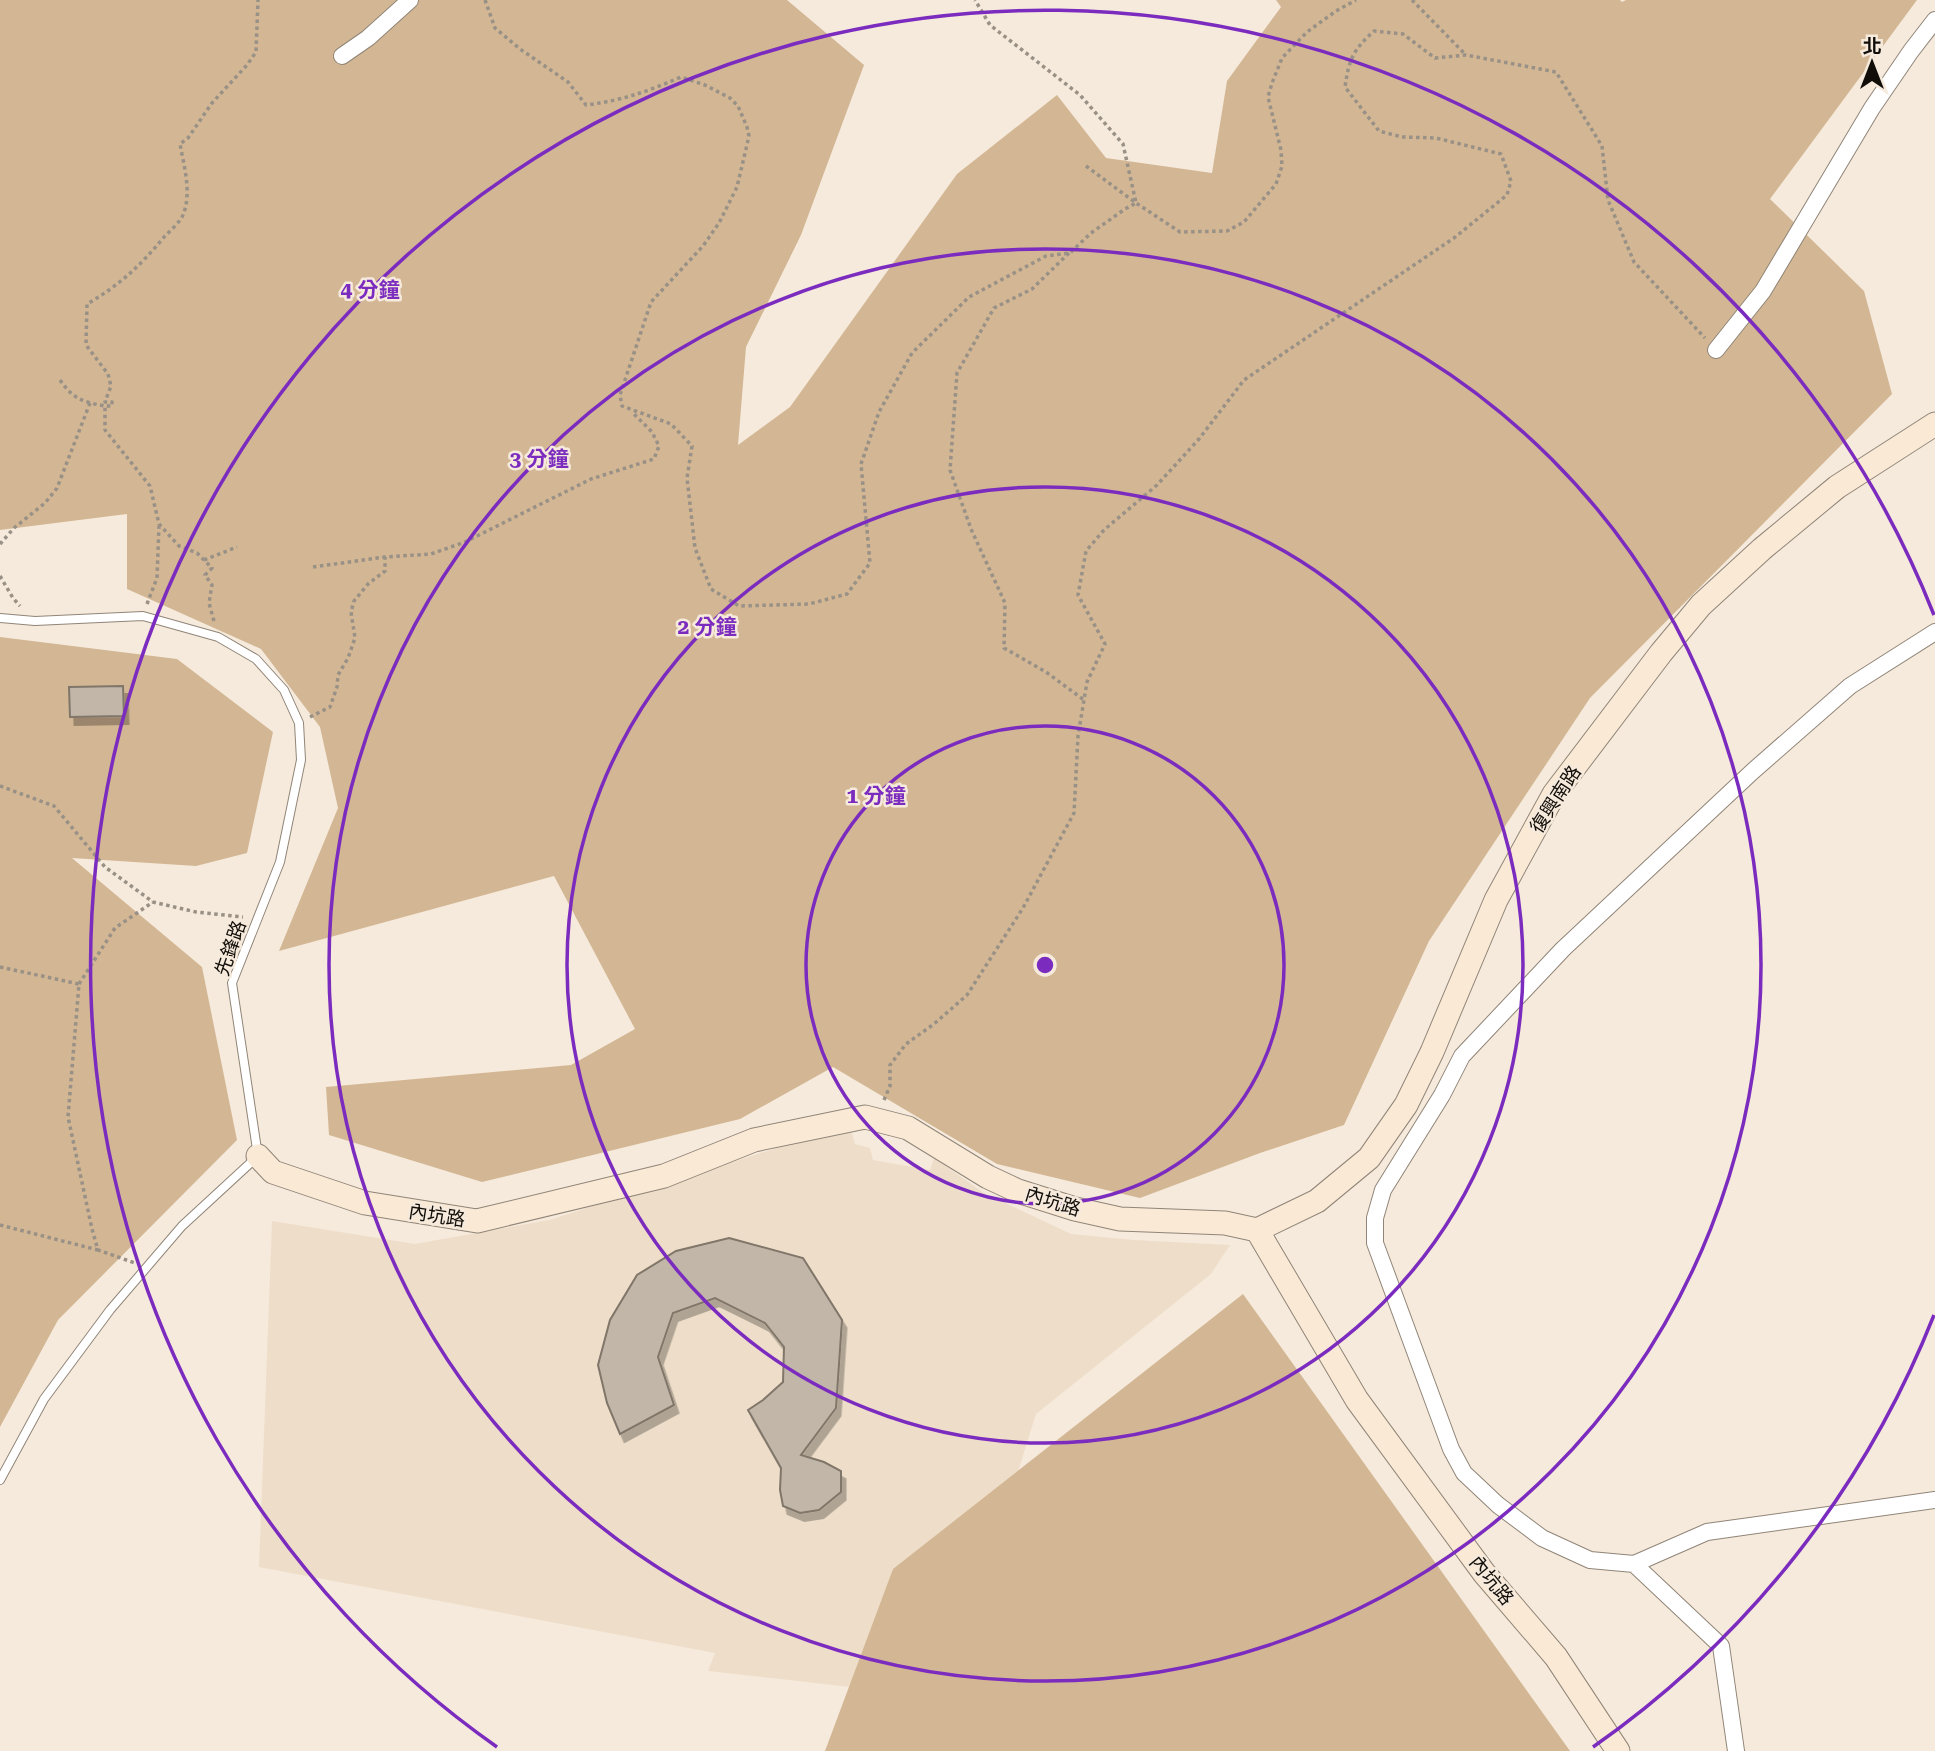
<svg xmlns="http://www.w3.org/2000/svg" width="1935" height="1751" viewBox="0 0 1935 1751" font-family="'Roboto Serif','Noto Sans TC',serif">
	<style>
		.built { fill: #eedec9 }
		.green { fill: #d3b794 }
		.building { fill: #c1b6a8; stroke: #807669; stroke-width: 2; filter: url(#shadow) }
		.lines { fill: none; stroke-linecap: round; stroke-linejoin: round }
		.lane-casing { stroke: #908578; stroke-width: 10 }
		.street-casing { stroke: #908578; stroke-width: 18 }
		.secondary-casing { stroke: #908578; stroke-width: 25 }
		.path { stroke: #999086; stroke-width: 3.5; stroke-dasharray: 3.5 3.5; stroke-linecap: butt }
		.lane { stroke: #fff; stroke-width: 8 }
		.street { stroke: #fff; stroke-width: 16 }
		.secondary { stroke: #f9e9d5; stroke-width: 23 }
		.ring { fill: none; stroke: #7b2cbf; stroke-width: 3.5 }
		.labels { text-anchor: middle; stroke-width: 5; stroke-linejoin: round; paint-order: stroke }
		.street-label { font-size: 19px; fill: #110d08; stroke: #f6eadc }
		.centre { fill: #7b2cbf; stroke: #f6eadc; stroke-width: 3.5 }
		.ring-label { font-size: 21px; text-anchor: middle; font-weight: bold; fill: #7b2cbf; stroke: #f6eadc; stroke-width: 5; stroke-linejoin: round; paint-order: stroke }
	</style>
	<defs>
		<filter id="shadow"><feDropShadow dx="4.5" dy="8" stdDeviation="0" flood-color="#0004"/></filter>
	</defs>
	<rect width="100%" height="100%" fill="#f6eadc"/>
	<path class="built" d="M834,1130H851L855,1144L870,1148L873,1160L930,1170L934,1158L984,1193L1071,1234L1134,1240L1230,1245L1211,1274L1036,1414L947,1698L708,1671L715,1653L259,1567L272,1221L415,1244L549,1220Z"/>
	<path class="green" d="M0,0H787L864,65L801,235L746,347L738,445L790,407L957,174L1057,95L1106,158L1212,173L1227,81L1281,7L1276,0H1620L1622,2L1626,0H1917L1770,199L1864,291L1892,394L1590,698L1429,941L1344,1125L1260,1153L1140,1198L997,1164L833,1067L740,1119L482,1182L329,1135L326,1087L571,1065L635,1029L554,876L279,951L338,808L320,727L261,649L127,589V514L0,530Z
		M0,637L177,659L273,732L247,853L196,866L72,858L202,967L237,1140L58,1320L0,1427Z
		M1243,1294L1570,1751H825L893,1569Z"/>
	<path class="building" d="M123,686L124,716L70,717L69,687Z
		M729,1238L803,1258L842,1320L836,1408L801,1455L824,1462L841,1471V1492L819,1510L800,1513L783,1506L780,1490L781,1468L748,1410L763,1400L783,1382L784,1347L765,1323L715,1298L673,1313L658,1357L674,1405L620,1434L607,1403L598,1365L610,1320L637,1275L676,1251Z"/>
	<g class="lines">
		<g class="lane-casing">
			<path id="lane" d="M0,618L35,621L143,616L218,637L256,659L284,690L299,723L301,760L280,862L232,983L258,1156L182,1226L110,1310L44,1399L0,1480"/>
		</g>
		<g class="street-casing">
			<path id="street" d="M342,56L368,38L410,0
				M1716,350L1763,291L1872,108L1911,51L1935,20
				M1634,1564L1707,1532L1935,1500
				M1736,1751L1721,1646L1634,1564L1590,1560L1542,1538L1498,1505L1464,1473L1451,1449L1375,1243V1218L1383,1190L1442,1095L1462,1056L1563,949L1753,771L1850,686L1935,632"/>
		</g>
		<g class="secondary-casing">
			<path id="secondary" d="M258,1156L273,1172L365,1203L477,1221L664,1176L754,1140L865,1117L908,1128L988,1177L1018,1191L1075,1209L1120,1219L1225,1223L1257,1230L1357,1400L1484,1573L1556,1657L1618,1751
				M1257,1230L1317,1201L1369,1158L1406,1105L1432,1052L1496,900L1554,794L1661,653L1701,605L1762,549L1837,487L1935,424"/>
		</g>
		<path class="path" d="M485,0L495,28L520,49L568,82L586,105C624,100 646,92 681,77L705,85L730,98L738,106L747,127L749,136L737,187L719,223L703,246L651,302L620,395L622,406L671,424L692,446L687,478L695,548L711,589L739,606L809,604L847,594L870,563L861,464L879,412L912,353L969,297L1046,256L1070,253L1091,233L1125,209L1136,203L1123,144L1080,95L990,25L975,0
			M1412,0L1466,55
			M1086,166L1136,203L1180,232L1227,231L1244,222L1276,184L1282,166L1281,150L1268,97L1272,83L1282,58L1307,32L1336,11L1356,0
			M1069,253L1032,289L994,308L957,373L950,470L971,529L1005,603L1004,648L1046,672L1084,700
			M60,380C73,399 83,402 105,406
			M0,544L14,528L45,503L57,488L90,403
			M204,560L237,547
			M313,567L385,557
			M0,576L13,598L20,606
			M147,604L157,578L159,526
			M214,621L209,603L212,585L205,575L212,568L197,553L179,546L159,524L150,486L105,430V406H112V402H105L111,386L108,374L86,345L87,304C120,285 140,266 165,236C171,230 179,223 183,215C192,193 184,166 180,144L188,138L212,103L247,65L256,52L258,0
			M310,717L330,707L337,687L338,675L348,658L355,638L351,612L354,601L368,584L385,571V557L431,554L465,542L591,479L654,459L659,446L652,432L632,412
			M0,786L54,806L105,867L153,902L196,912L243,917
			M0,967L79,984L68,1117L92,1229L98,1250L135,1263
			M79,984L115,928L153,902
			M884,1100L890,1086V1065L906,1044L934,1024L967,995L1023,908L1074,813L1078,736L1087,682L1105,644L1078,595L1086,551L1104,530L1157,485L1199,439L1244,380L1454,238L1507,195L1511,181L1501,154L1436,138L1402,137L1379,131L1345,87C1349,59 1353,50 1374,31L1403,34L1435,58L1466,55L1556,72L1602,146L1608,200L1634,262L1705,338
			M0,1225L98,1250"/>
		<use href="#lane" class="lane"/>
		<use href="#street" class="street"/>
		<use href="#secondary" class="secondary"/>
	</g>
	<g class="ring">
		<circle cx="1045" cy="965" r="239"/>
		<circle cx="1045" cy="965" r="478"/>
		<circle cx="1045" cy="965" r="716"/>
		<path d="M1934 1315A955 955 0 0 1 1593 1747M497 1747A955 955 0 1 1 1934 615"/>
	</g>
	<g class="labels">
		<g class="street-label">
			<text transform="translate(1555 799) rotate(-57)" y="7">復興南路</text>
			<text transform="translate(230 948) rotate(-71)" y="7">先鋒路</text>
			<text transform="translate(1053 1201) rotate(17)" y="7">內坑路</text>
			<text transform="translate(437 1215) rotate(9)" y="7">內坑路</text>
			<text transform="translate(1492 1580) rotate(51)" y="7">內坑路</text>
		</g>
	</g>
	<circle cx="1045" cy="965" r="10" class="centre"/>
	<g class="ring-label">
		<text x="370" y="297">4 分鐘</text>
		<text x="539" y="466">3 分鐘</text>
		<text x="707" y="634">2 分鐘</text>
		<text x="876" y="803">1 分鐘</text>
	</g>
	<g transform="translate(1872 63)" stroke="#f6eadc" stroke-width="5" paint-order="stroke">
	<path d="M0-5L12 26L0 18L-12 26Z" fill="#110d08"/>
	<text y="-10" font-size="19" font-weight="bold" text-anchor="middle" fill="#110d08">北</text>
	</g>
</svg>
